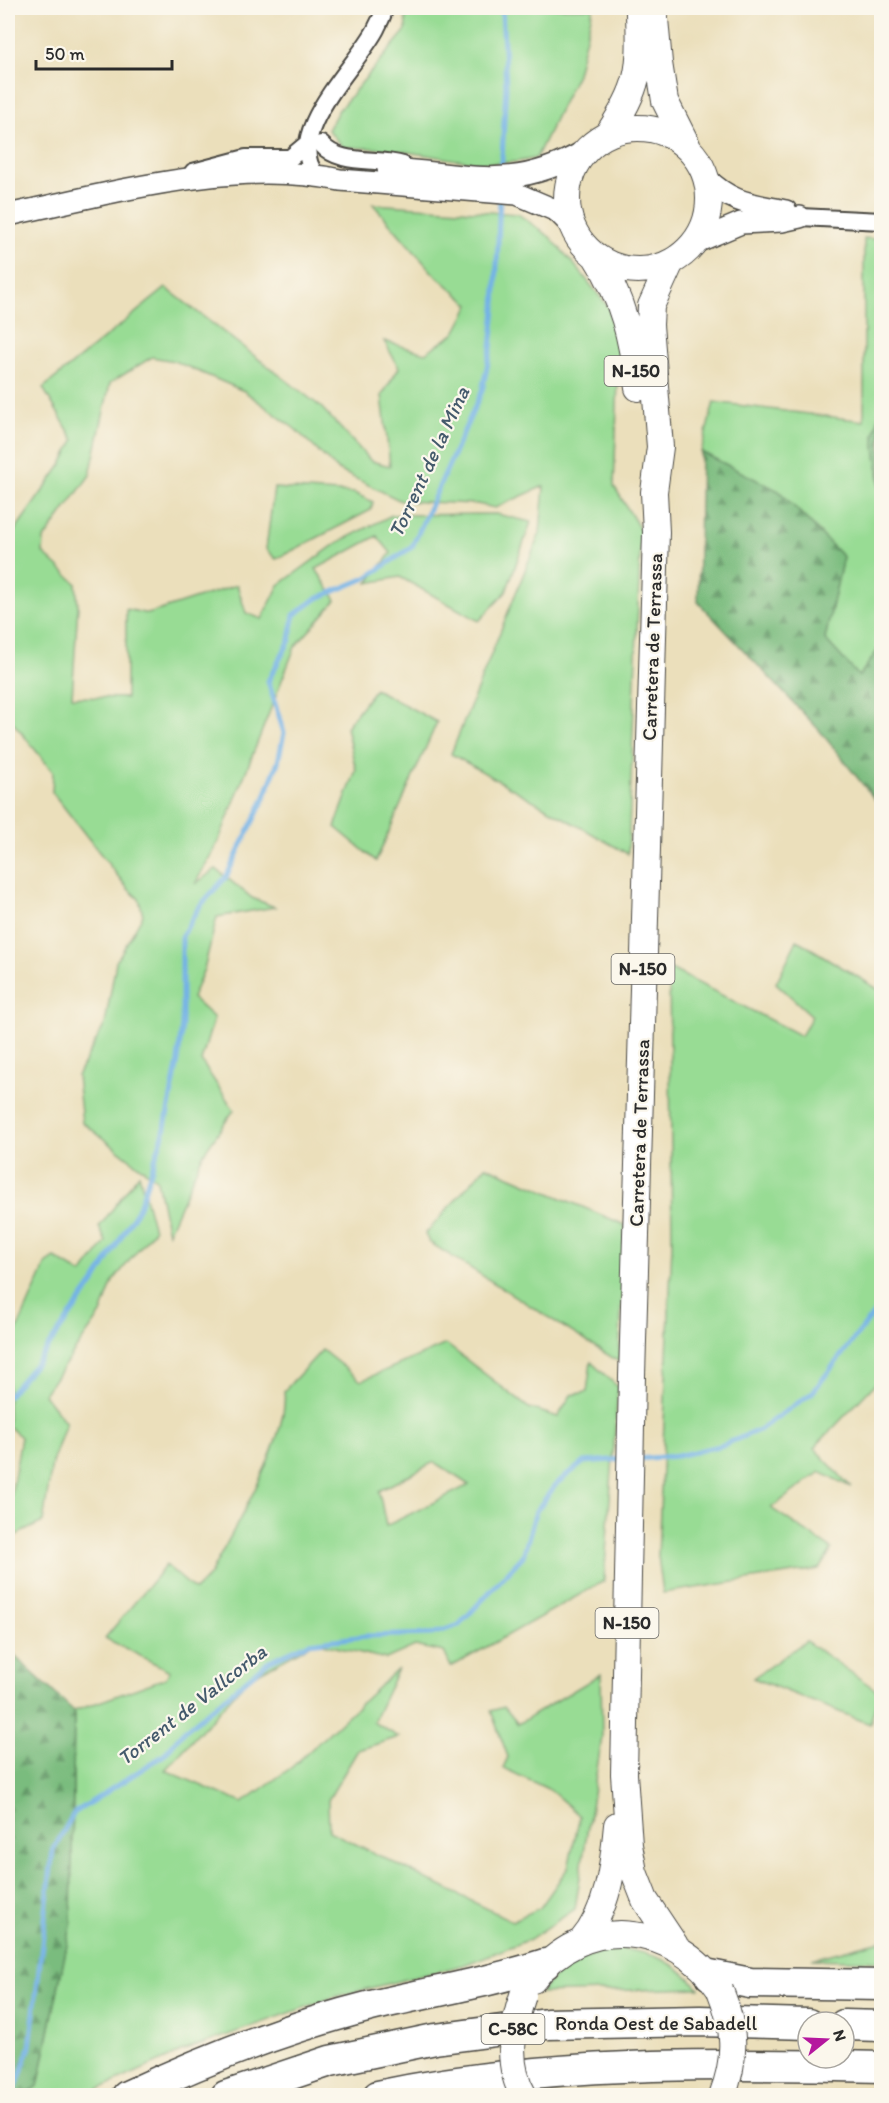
<svg xmlns="http://www.w3.org/2000/svg" width="889" height="2103" viewBox="0 0 889 2103" font-family="Itim,sans-serif">
	<style>
		.green { fill: #98dc94; stroke: #628460; stroke-width: 1.5; fill-rule: evenodd }
		.forest { fill: url(#forest-firs); stroke: #527454; stroke-width: 1.5 }
		.lines { fill: none; stroke-linecap: round; stroke-linejoin: round }
		.stream { stroke: #73b2e6; stroke-width: 5 }
		.minor-casing { stroke: #484641; stroke-width: 20 }
		.tertiary-casing { stroke: #484641; stroke-width: 24 }
		.primary-casing { stroke: #484641; stroke-width: 28 }
		.motorway-casing { stroke: #484641; stroke-width: 33 }
		.minor { stroke: #fff; stroke-width: 16 }
		.tertiary { stroke: #fff; stroke-width: 21 }
		.primary { stroke: #fff; stroke-width: 26 }
		.motorway { stroke: #fff; stroke-width: 30 }
		.primary-bridge-casing { stroke: #484641; stroke-width: 28; stroke-linecap: butt }
		.primary-bridge { stroke: #fff; stroke-width: 26 }
		.labels { text-anchor: middle; stroke-width: 4.5; stroke-linejoin: round; paint-order: stroke }
		.shield { fill: #fbf7ec; stroke: #696865; stroke-width: 1.5 }
		.shield-label { font-size: 18px; font-weight: bold; fill: #2b2b2b }
		.street-label { font-size: 20px; fill: #2b2b2b; stroke: #fbf7ec }
		.water-label { font-size: 21px; font-style: italic; fill: #445a6c; stroke: #fbf7ec }
	</style>
	<defs>
		<pattern id="forest-firs" width="22" height="20" patternUnits="userSpaceOnUse" patternTransform="scale(1.5)"><rect width="22" height="20" fill="#7abc7e"/><path d="M5 1l3.5 6h-7zM16 11l3.5 6h-7z" fill="#649967"/></pattern>
	</defs>
	<rect width="100%" height="100%" fill="#fbf7ec"/>
	<filter id="ink" filterUnits="userSpaceOnUse"><feTurbulence type="fractalNoise" baseFrequency=".0167" numOctaves="2"/><feDisplacementMap in="SourceGraphic" scale="12" xChannelSelector="R" yChannelSelector="G"/><feConvolveMatrix kernelMatrix="1 2 1 2 8 2 1 2 1" color-interpolation-filters="sRGB"/></filter>
	<filter id="wash" filterUnits="userSpaceOnUse"><feTurbulence type="fractalNoise" baseFrequency=".008" numOctaves="4" result="noise"/><feDisplacementMap in="SourceGraphic" scale="24" xChannelSelector="R" yChannelSelector="G"/><feGaussianBlur stdDeviation="1.35" result="paint"/><feColorMatrix in="noise" values="0 0 0 0 0 0 0 0 0 0 0 0 0 0 0 0 0 1.4 0 .05"/><feComposite in="paint" operator="in"/></filter>
	<g filter="url(#wash)">
		<rect width="100%" height="100%" fill="#ebdfbb"/>
		<path class="green" d="M405,8H593L577,74L536,158C488,171 442,156 394,150C377,148 360,148 343,147L328,130L338,111L406,30Z
			M373,204L518,214L550,237L579,270L609,308L619,353L614,486L641,531L628,854L451,754L540,533L544,486L495,508L477,504L401,501L338,470L295,429L244,391L174,361L152,357L110,383L90,475L44,539L43,553L76,583L78,605L72,697L126,698V609L148,614L237,585L246,613L262,619L279,585L337,543L392,515L496,514L531,522L506,592L479,621L400,577L368,583L391,553L377,536L316,569L336,600L295,647L219,840L195,884L216,869L252,898L275,907L217,917L204,969L192,998L214,1018L201,1061L234,1110L203,1154L168,1233L157,1180L82,1122L77,1076L105,1024L116,962L143,915L139,899L128,889L52,792L53,772L8,716V540L62,464L74,440L43,388L166,288L321,407L371,461L390,466L382,395L399,368L384,341L425,353L455,333L470,305L432,272Z
			M864,238L881,240L882,408L874,436L882,500V646L859,677L825,639L843,557L779,491L701,452L714,402L864,421Z
			M274,488L354,493L373,502L371,510L276,559L266,549Z
			M375,689L437,722L376,861L335,827L356,770L346,727Z
			M797,940L881,991V1378L814,1448L851,1487L820,1472L771,1508L832,1549L819,1569L663,1593L658,1556L672,1244L669,968L801,1036L812,1016L776,983Z
			M486,1166L625,1225L619,1362L429,1242L425,1234Z
			M139,1174L154,1230L113,1281L101,1314L44,1394L66,1423L52,1463L43,1522L8,1539V1513L21,1437L8,1426V1334L17,1330L46,1264L55,1258L82,1274L106,1242L99,1227Z
			M446,1344L529,1408L558,1417L571,1395L587,1392L591,1362L618,1387L604,1581L451,1667L444,1652L415,1646L386,1659L315,1642L249,1678L165,1770L242,1803L292,1767L398,1669L373,1722L399,1737L358,1750L328,1800L329,1831L512,1921L540,1908L568,1868L580,1816L550,1790L503,1768L508,1757L491,1711L504,1707L518,1724L601,1674L602,1737L575,1909L530,1939L464,1965L334,1997L183,2051L86,2095L25,2096L38,2086L71,1925L74,1711L166,1678L170,1671L105,1638L166,1565L195,1590L210,1575C232,1531 290,1438 284,1391L322,1350L361,1381ZM434,1462L469,1485L386,1526L379,1491Z
			M806,1641L879,1692L870,1724L753,1678Z
			M881,1941V1961L812,1959Z
			M620,1949C654,1952 677,1963 699,1988L540,1993C561,1966 586,1952 620,1949Z"/>
		<path class="forest" d="M881,408V500L874,436Z
			M701,452L779,491L843,557L825,639L859,676L881,646V807L820,731L698,602Z
			M8,1650L74,1711L71,1925L38,2086L25,2095H8Z"/>
		<g class="lines">
			<path class="stream" d="M501,174L506,87L502,8
				M8,1396L37,1362L97,1278L139,1207L164,1132L178,1061L182,1024V936L199,907L226,877L264,799L278,762L284,733L268,681L290,640L294,615L316,599L366,578L412,547L482,391L491,348L495,308L500,198
				M637,1459L677,1456L723,1445L759,1430L812,1393L882,1303
				M8,2096L16,2087L30,2047L53,1850L74,1813L164,1755L182,1733L269,1661L309,1643L366,1636L432,1634L459,1625L523,1556L536,1511L557,1483L584,1462L625,1459"/>
		</g>
	</g>
	<g filter="url(#ink)">
		<g class="lines">
			<g class="minor-casing">
				<path id="minor" d="M321,144C340,166 376,157 403,165
					M193,172L246,158H290L308,143
					M316,175C282,134 357,66 376,29C379,22 384,15 384,8
					M800,217L882,221"/>
			</g>
			<g class="tertiary-casing">
				<path id="tertiary" d="M388,169C468,173 510,194 585,151
					M706,178C732,204 752,204 786,211
					M8,215C112,193 233,158 340,180L517,194L557,211L572,226
					M694,243L741,223L782,221L800,217"/>
			</g>
			<g class="primary-casing">
				<path id="primary" d="M654,8L659,63L665,101L687,145
					M567 199a71 71 0 1 1 142 0a71 71 0 1 1-142 0Z
					M608,134C640,86 641,70 639,14
					M596,257C623,298 632,340 638,388
					M671,262L651,306L650,325L660,447L654,492L656,532L632,1376L624,1774L629,1845L634,1872L645,1900L675,1945
					M581,1942C609,1909 613,1867 617,1825
					M533,1980C583,1913 675,1922 720,1990"/>
			</g>
			<g class="motorway-casing">
				<path id="motorway" d="M710,1975L750,1983L882,1985
					M844,2025L882,2026
					M127,2096C206,2059 287,2027 371,2006C429,1992 488,1983 545,1964
					M226,2096L330,2061L435,2039L547,2024L700,2021L808,2024
					M378,2096C543,2061 714,2063 882,2067"/>
			</g>
			<use href="#minor" class="minor"/>
			<use href="#tertiary" class="tertiary"/>
			<use href="#primary" class="primary"/>
			<use href="#motorway" class="motorway"/>
			<g class="primary-bridge-casing">
				<path id="primary-bridge" d="M720,1990C735,2027 737,2058 722,2096
					M523,1995C512,2028 505,2064 524,2096"/>
			</g>
			<use href="#primary-bridge" class="primary-bridge"/>
		</g>
	</g>
	<g class="labels">
		<g class="shield">
			<rect x="604.5" y="356" width="63" height="30" rx="4.5"/>
			<rect x="611.5" y="954" width="63" height="30" rx="4.5"/>
			<rect x="595.5" y="1608" width="63" height="30" rx="4.5"/>
			<rect x="481.5" y="2014" width="63" height="30" rx="4.5"/>
		</g>
		<g class="shield-label">
			<text x="636" y="377">N-150</text>
			<text x="643" y="975">N-150</text>
			<text x="627" y="1629">N-150</text>
			<text x="513" y="2035">C-58C</text>
		</g>
		<g class="street-label">
			<text transform="translate(652 647) rotate(-88)" y="7">Carretera de Terrassa</text>
			<text transform="translate(639 1133) rotate(-88)" y="7">Carretera de Terrassa</text>
			<text x="656" y="2030">Ronda Oest de Sabadell</text>
		</g>
		<g class="water-label">
			<text transform="translate(429 462) rotate(-65)" y="7">Torrent de la Mina</text>
			<text transform="translate(192 1705) rotate(-38)" y="7">Torrent de Vallcorba</text>
		</g>
	</g>
	<rect width="889" height="2103" fill="none" stroke="#fbf7ec" stroke-width="30"/>
	<g transform="translate(826 2040) rotate(72)"><circle r="28" fill="#fbf7ec" stroke="#a8a59f" stroke-width="1.5"/>
	<path d="M0-4.5L10 22L0 15L-10 22Z" fill="#b5179e"/>
	<text y="-9" font-size="16" font-weight="bold" text-anchor="middle" fill="#2b2b2b">N</text>
	</g>
	<path d="M36 60v9h136v-9" fill="none" stroke="#2b2b2b" stroke-width="3"/>
	<text x="45" y="60" font-size="18" fill="#2b2b2b" stroke="#fbf7ec" stroke-width="4.5" paint-order="stroke">50 m</text>
</svg>
